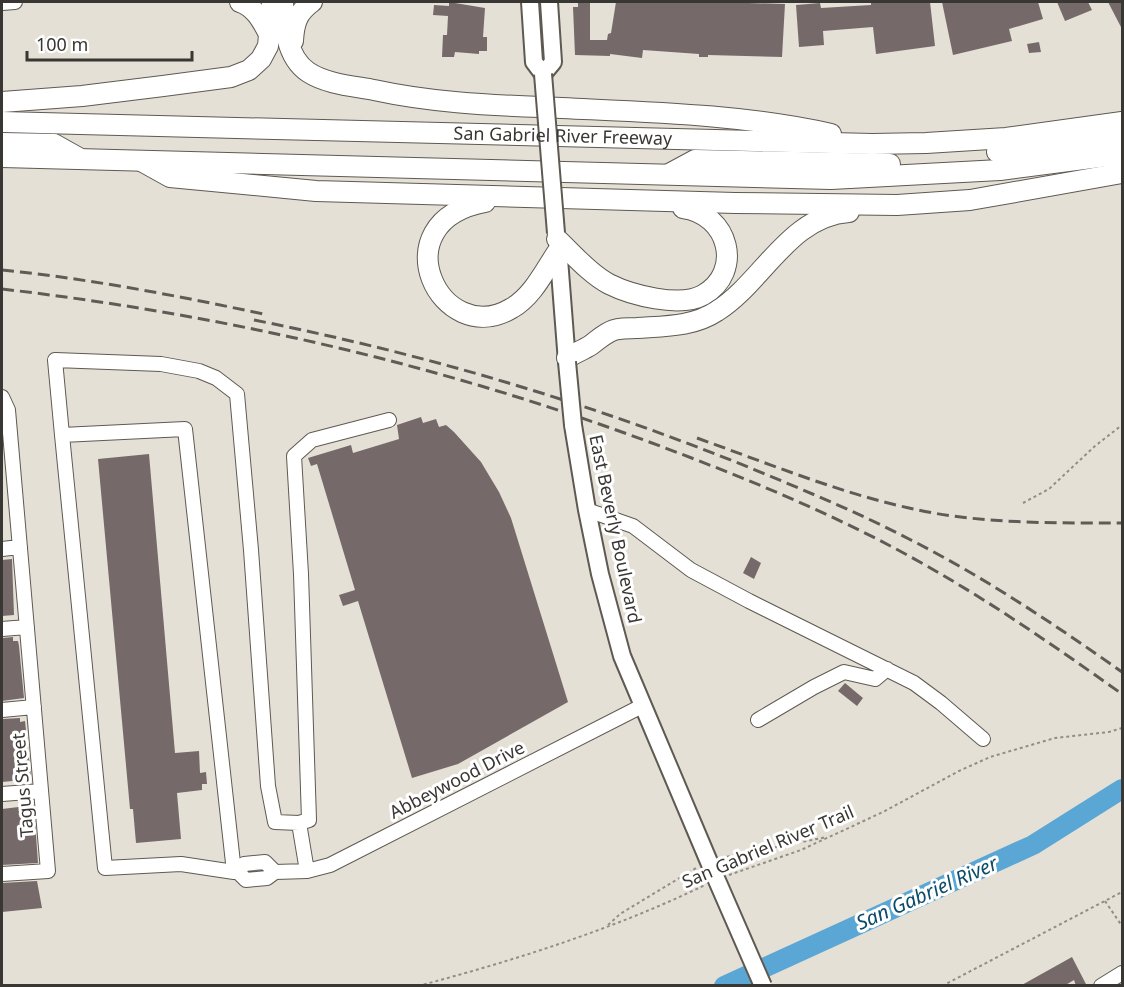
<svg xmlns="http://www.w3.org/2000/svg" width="1124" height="987" viewBox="0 0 1124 987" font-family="'Noto Sans',sans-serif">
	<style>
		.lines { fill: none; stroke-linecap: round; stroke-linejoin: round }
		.river { stroke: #5aa6d5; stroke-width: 20 }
		.building { fill: #756a69 }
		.minor-casing { stroke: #5e5a52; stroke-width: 16 }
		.major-casing { stroke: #5e5a52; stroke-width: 20 }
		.highway-casing { stroke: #5e5a52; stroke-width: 22 }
		.path { stroke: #918e87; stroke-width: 2; stroke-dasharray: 3 3; stroke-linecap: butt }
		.minor { stroke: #fff; stroke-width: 14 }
		.major { stroke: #fff; stroke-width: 16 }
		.highway { stroke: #fff; stroke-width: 20 }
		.rail { stroke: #5f5c57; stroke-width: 3; stroke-dasharray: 12 6; stroke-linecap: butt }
		.major-bridge-casing { stroke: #5e5a52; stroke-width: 20; stroke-linecap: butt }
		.major-bridge { stroke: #fff; stroke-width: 16 }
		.labels { text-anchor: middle; stroke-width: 6; stroke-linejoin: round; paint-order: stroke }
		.street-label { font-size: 18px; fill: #393734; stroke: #fff }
		.water-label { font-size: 20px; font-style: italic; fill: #0d4b6a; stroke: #fff }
	</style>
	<rect width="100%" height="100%" fill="#e5e0d6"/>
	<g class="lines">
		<path class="river" d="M724,986L1033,845L1122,789"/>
	</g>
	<path class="building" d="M449,2L485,8L483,37H487V51H479V54L455,52L454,57H442L443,35H447L448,16L433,15L434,5L449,6Z
		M578,2H590V40H607L608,34L611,33L616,2H716L785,4L782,57L708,55V57H699V54L643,50L642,58L610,54V56L575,55L573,7H578Z
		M871,2H930L935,46L876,54L873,27L823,31L824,45L799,47L796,5L820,3L821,8L871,5Z
		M942,2H1038L1043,19L1009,29L1012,41L953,55Z
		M1057,2H1088L1092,10L1065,21Z
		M1108,2H1122V29Z
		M1039,42L1041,52L1029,53L1027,44Z
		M421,417L423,423L436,419L439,427L446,425L454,432L481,462L499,492L511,518L568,702L458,764L412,778L358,601L343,606L339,595L355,590L317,464L311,466L308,458L351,445L353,453L399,439L397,425Z
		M149,454L175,753L199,751L200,773L206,772L207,784H202V790L177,793L181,839L136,843L133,809H130L98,459Z
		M751,557L761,563L754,579L743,573Z
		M12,559L14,615L2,616V560Z
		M13,637V641H18L19,646L24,698L2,701V638Z
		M845,683L863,698L857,706L838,691Z
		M20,718V722L25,721L31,777L23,778V780L2,782V719Z
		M27,806L28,809L34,808L38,863L2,865V809Z
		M37,881L42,908L2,912V883Z
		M1072,957L1087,986H1076L1074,980L1064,986H1020Z"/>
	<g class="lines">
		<g class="minor-casing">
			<path id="minor" d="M2,3L15,2
				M2,397L8,410L48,871L2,874
				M62,435L55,360L161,364L199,371L216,378L237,394L251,550L268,786L275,822L299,823L307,871
				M587,510L633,526L691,570L749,601L914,683L941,703L983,739
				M2,549L20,547
				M2,629L27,627
				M2,710L34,707
				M758,720L814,687L844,672L875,679L887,669
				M2,794L41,791
				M299,823L309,820L301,574L294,456L312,440L389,420
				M234,872L185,429L62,435L105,868L181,864L234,872H238
				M275,872L265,862L244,864L238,872L246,880L267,878L275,872L307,871L330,865L642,706
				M1101,986L1122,973"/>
		</g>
		<g class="major-casing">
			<path id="major" d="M530,2L534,62L543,74L553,62L549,2
				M558,246L567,362
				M573,425L587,510L600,574L622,656L712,869"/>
		</g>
		<g class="highway-casing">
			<g id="highway">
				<path d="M240,2C255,7 262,21 269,34"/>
				<path d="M283,2C284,25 286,57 308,72C326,84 353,86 374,90C429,102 485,105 541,107C636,112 738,113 831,134"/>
				<path d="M293,41C294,23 297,13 312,2"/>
				<path d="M2,102L82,96L163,86L231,77L249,70L261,59L268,46L272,2"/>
				<path id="s1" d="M2,122L872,144L926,143L1006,138L1122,122"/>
				<path d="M2,143L54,144L79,158"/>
				<path d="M997,152L1122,137"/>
				<path d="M2,157L831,179L1000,170L1122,154"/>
				<path d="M143,162L170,177L316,191L735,203L897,205L970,200L1122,173"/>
				<path d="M669,174L695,160L890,164"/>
				<path d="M485,202C378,222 441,351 512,308C533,296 545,270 558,251"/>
				<path d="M557,239C573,254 590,274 609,284C631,295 680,308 703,295C744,272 729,214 683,208"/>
				<path d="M567,358C575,353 583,350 591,345C599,339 605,333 614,330C621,328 629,328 637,328C664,326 693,327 717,311C763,282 789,216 849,212"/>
			</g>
		</g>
		<path class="path" d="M1023,503L1049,489L1095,446L1122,425
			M721,858L827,837
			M729,875L801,850L883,812L959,771L990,757L1055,738L1109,732L1122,728
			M1105,901L1122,926
			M608,925L620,914L696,868
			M418,986C516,960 614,929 705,885
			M942,986L1122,892"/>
		<use href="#minor" class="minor"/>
		<use href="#major" class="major"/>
		<use href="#highway" class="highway"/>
		<path class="rail" d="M2,270C91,279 179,296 268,315
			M2,289C227,315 447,366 660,446C745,478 829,512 909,556C984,597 1053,645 1122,694
			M254,320C425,354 591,403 753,469C806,491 859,513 909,539C984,577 1054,624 1122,672
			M697,438C767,463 837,492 909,508C977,524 1053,523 1122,523"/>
		<g class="major-bridge-casing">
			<path id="major-bridge" d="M543,74L556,233
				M567,362L573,425
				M712,869L763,986"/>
		</g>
		<use href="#major-bridge" class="major-bridge"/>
	</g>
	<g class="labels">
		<g class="street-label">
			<text dy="6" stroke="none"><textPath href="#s1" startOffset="561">San Gabriel River Freeway</textPath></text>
			<text transform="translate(615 529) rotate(78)" y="6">East Beverly Boulevard</text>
			<text transform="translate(457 780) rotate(-27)" y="6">Abbeywood Drive</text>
			<text transform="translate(23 785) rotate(-95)" y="6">Tagus Street</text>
			<text transform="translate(768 847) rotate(-23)" y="6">San Gabriel River Trail</text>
		</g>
		<g class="water-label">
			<text transform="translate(927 893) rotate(-24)" y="7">San Gabriel River</text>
		</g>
	</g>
	<rect width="1124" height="987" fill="none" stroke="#393734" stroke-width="6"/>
	<path d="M27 51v9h165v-9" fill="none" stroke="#393734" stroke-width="3"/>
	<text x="36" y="51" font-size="18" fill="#393734" stroke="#ffffff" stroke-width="4.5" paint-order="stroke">100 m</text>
</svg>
